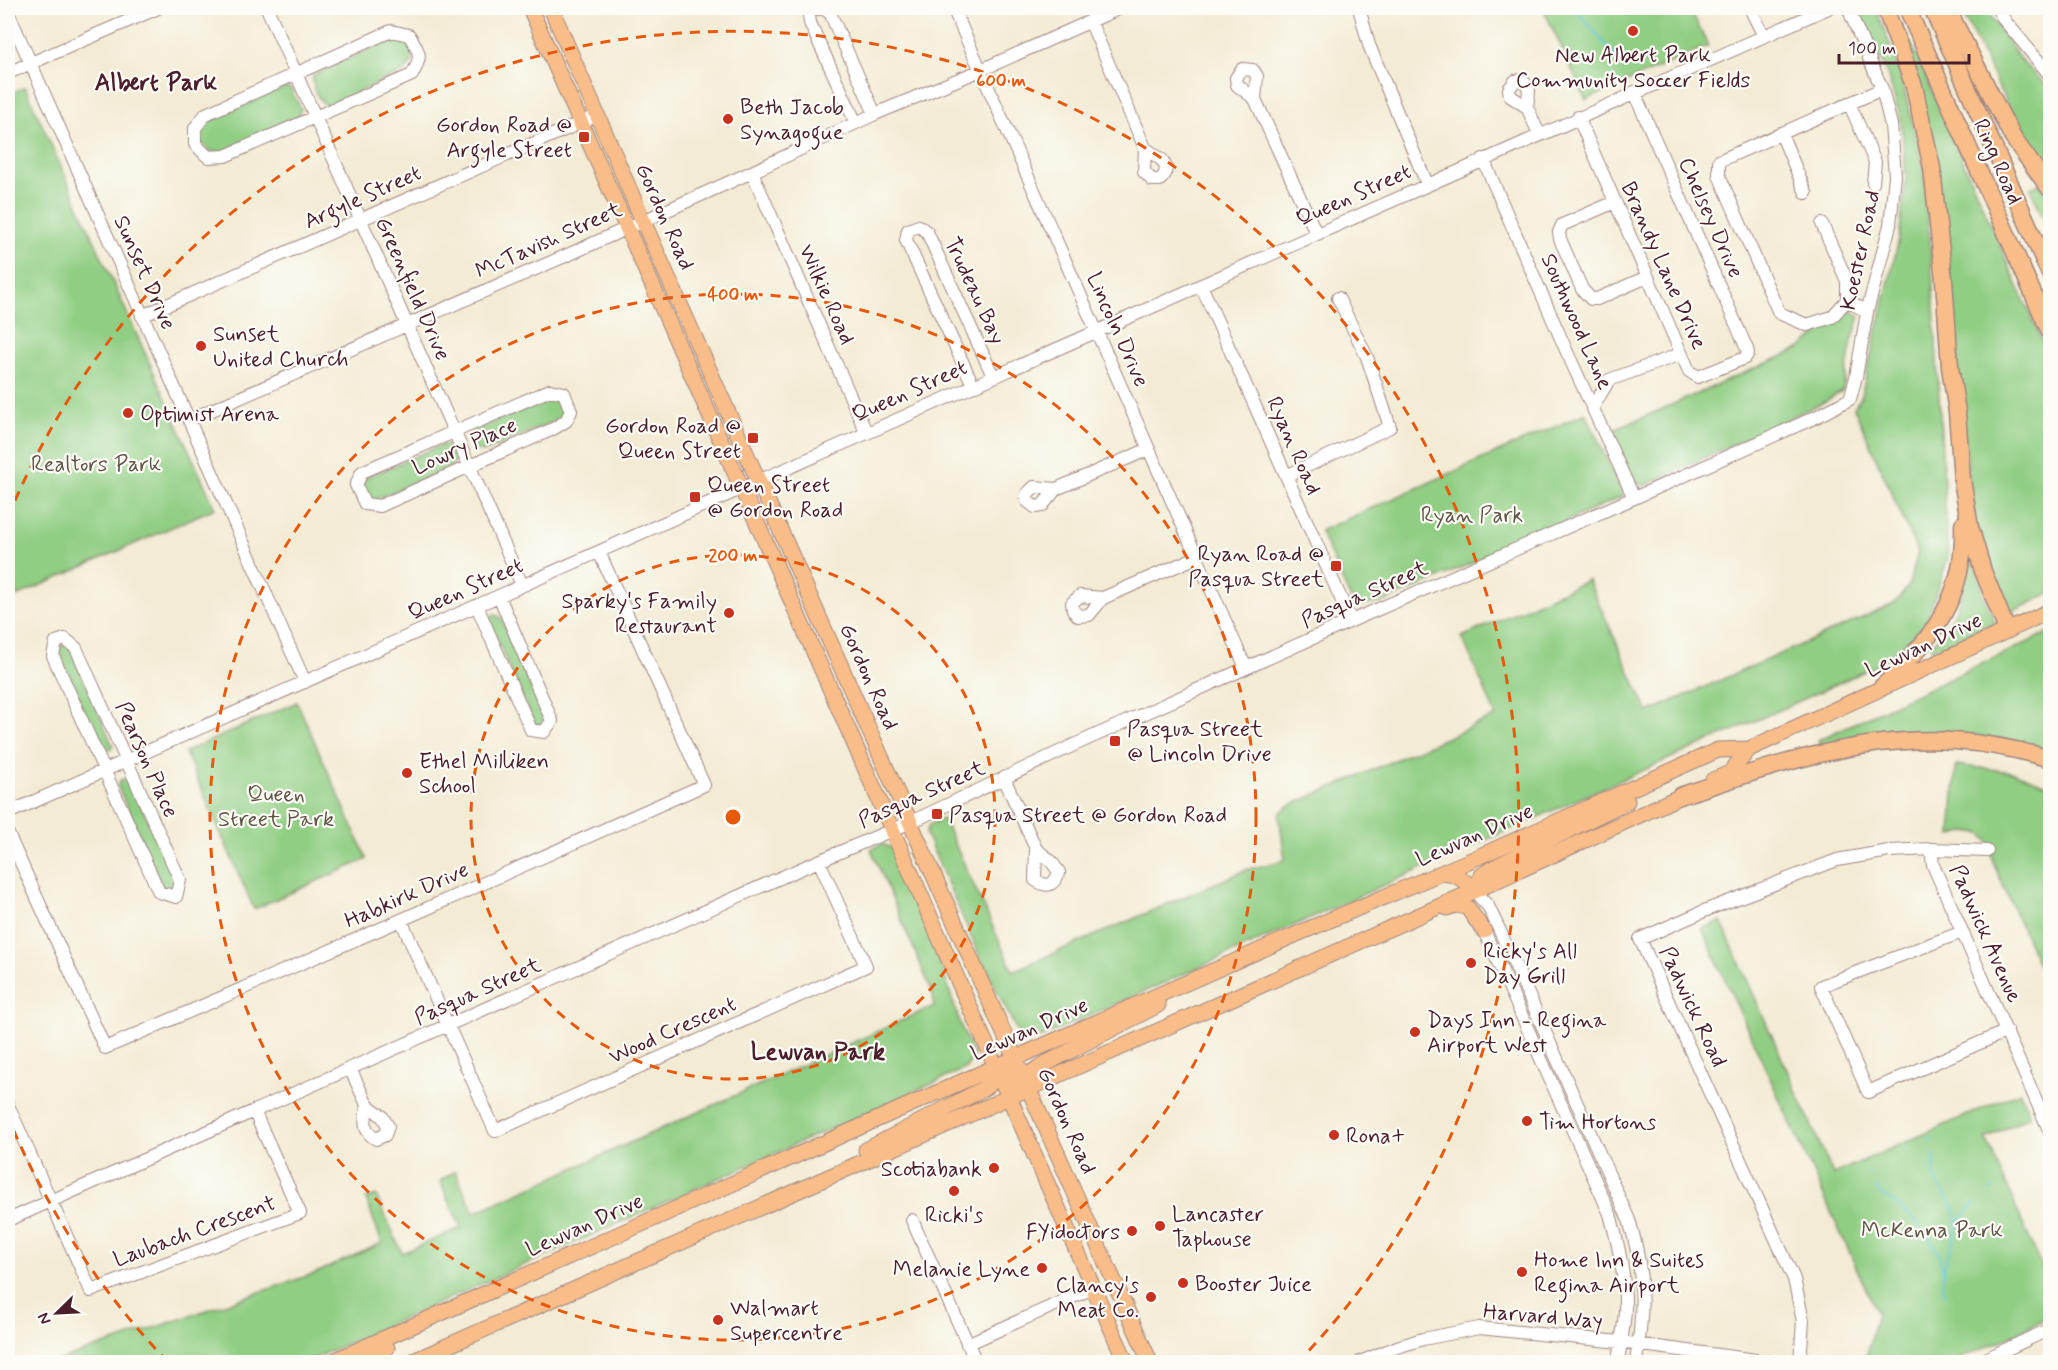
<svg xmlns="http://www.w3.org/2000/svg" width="2058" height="1370" viewBox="0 0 2058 1370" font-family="Mynerve,sans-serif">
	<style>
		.green { fill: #90ce83; stroke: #6d7657; stroke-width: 1.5 }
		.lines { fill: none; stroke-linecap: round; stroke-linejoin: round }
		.stream { stroke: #59c4d3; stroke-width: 2 }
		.minor-casing { stroke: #9e8580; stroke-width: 14 }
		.major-casing { stroke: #9e8580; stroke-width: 17 }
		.highway-casing { stroke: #9e8580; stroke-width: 19 }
		.minor { stroke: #fff; stroke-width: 12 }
		.major { stroke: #f8bd89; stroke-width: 15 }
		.highway { stroke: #f8bd89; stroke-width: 16 }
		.ring { fill: none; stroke: #e8590c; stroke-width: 3; stroke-dasharray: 10 8 }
		.poi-dot { fill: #c8321e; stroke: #fdfcf7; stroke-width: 2 }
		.labels { text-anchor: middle; stroke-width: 4.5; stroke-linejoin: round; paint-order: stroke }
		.poi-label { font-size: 22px; fill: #4a1f2b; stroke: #fdfcf7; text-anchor: start }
		.street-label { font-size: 22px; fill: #4a1f2b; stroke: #fdfcf7 }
		.park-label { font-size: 22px; fill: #5f5445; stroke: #fdfcf7 }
		.neighbourhood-label { font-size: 24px; font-weight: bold; fill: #4a1f2b; stroke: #fdfcf7 }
		.centre { fill: #e8590c; stroke: #fdfcf7; stroke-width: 3 }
		.ring-label { font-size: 18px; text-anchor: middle; font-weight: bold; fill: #e8590c; stroke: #fdfcf7; stroke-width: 4.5; stroke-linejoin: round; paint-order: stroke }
	</style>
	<rect width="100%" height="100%" fill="#fdfcf7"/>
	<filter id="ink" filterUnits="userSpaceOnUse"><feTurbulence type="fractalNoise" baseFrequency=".0167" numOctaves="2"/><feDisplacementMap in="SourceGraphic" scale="12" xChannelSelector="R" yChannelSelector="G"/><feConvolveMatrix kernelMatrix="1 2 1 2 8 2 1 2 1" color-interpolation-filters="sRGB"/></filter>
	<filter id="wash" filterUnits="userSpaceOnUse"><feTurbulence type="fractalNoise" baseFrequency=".008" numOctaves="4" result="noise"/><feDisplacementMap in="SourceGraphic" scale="24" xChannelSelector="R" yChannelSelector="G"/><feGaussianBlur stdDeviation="1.35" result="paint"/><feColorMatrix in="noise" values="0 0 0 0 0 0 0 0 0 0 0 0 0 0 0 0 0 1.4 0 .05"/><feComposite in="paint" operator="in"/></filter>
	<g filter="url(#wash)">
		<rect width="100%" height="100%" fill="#f3ebd4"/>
		<path class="green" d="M1543,8H1690L1708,46L1586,100Z
			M1858,8H1876L1900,72L1924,169L1931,253L1948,558L1926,623L1884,662L1795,703L1035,1040L1019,1035L979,955L926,834L929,825L943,818L1013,971L1246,870L1285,860L1279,814L1287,807L1496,716L1462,637L1588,580L1648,712L1894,604L1908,587L1918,553L1854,408L1861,397L1899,239L1906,177L1901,120L1887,74Z
			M1960,8H1985L2022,62L2050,88V176L2019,129Z
			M1906,32L2050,359V594L2009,613L2003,605L1986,560L1977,525L1969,480L1948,261L1901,34Z
			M392,39L402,40L412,48V62L405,71L328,106C317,100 312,88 313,75Z
			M25,87L215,508L8,600V95Z
			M285,87L291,89L301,109L297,118L223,152L210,151L201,143V128L207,122Z
			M2040,184L2050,199V232L2030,188Z
			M1850,310L1860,316L1852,341L1843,390L1826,401L1644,486L1634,481L1612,431L1799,349Z
			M550,397L559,398L565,412L560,419L483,452L476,450L471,437L474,431Z
			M1586,413L1623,496L1382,603L1354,606L1320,531Z
			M441,445L449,446L456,460L451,467L374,500L367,498L361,485L365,478Z
			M1965,530L1985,599L1995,622L1932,650L1930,646C1950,627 1963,600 1966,572C1967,559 1965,544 1965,530Z
			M494,614L501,618L545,719L542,726H535L488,619Z
			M2050,632V751L2026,743L1965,734L1900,732L1821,748L1818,740Z
			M61,645H69L113,746L107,751L100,747L58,651Z
			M297,702L367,859L254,909L185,752Z
			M1956,765L2013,772L2050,786V992L1993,862C1991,833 1978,826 1951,836Z
			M124,779L130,781L176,882L175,888L170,891L163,888L118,787L120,780Z
			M881,844L894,848L930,933L962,1029L974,1056L965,1069L306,1362H54L316,1273L382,1243L366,1199L376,1195L402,1253L461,1228L440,1181L455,1171L474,1213L934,1006L933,994L871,849Z
			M1721,921L1833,1174L2020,1092L2030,1116L1986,1138L2050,1286V1316L2003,1340L1952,1362H1865L1877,1313L1702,929Z"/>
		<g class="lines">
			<path class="stream" d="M1574,8L1619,60
				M1931,1138V1142
				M1934,1155C1935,1163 1933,1171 1936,1179C1941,1194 1959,1207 1957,1225C1954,1247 1935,1273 1946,1294
				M1869,1172L1870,1175
				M1876,1188L1878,1192C1899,1204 1928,1230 1938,1252C1940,1257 1941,1264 1943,1270
				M1990,1191L1993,1188
				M1959,1221L1975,1204"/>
		</g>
	</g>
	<g filter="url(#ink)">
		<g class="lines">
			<g class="minor-casing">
				<path id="minor" d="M267,8L522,585
					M953,8L1246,668
					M1359,8L1369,45L1427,184
					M1750,8L1764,36
					M1997,8L2005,21L2050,75
					M8,12L305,682
					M1090,21L1145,148L1144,172L1152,180H1160L1165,174L1166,167L1162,160L1145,148
					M391,31L409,35C421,53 422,57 412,75L225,156L208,157L195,144V128L206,114Z
					M8,73L158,8
					M1255,99L1257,76L1253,70L1242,69L1236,78L1237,85L1255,99L1316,233
					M1849,103L1875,162L1873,183
					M1527,107L1529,91L1527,85L1522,80L1515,81L1509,89L1510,96L1527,107L1539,134
					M1578,117L1689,371L1698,377L1745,358L1748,353L1747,349L1634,92
					M856,123L810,23L809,14L814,9L823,8L830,13L875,114
					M1781,133L1806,193
					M1483,159L1566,350L1634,498
					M752,172L866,432
					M1615,202L1562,225L1559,232L1560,239L1582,289L1591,299H1597L1647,277
					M1822,224L1847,281V300
					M1201,285L1351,621
					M1867,312L1847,300L1832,317L1807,325L1779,313L1719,175V161L1882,89
					M142,316L598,115
					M973,385L906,240L908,230L919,226L927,232L993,376
					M550,390L564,393L571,411L566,421L553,429L380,506L365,504L356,485L362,472Z
					M1593,407L1609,380L1681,354
					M189,420L572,253L752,172L875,114L981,70L1120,8
					M1286,476L1390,427L1367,357L1338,298
					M1056,489L1034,487L1027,494V501L1035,507L1042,506L1056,489L1149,449
					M1103,598L1080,596L1072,603L1073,610L1078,616L1089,615L1103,598L1197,557
					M477,606L531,730L544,732L552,721L499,596
					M65,639L76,648L180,880L176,897L159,892L53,656L56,642Z
					M1004,778L1036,849L1051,861L1059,872C1054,886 1047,888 1035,880L1036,849
					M8,813L1828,8
					M8,834L105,1048L401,920L704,785L599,552
					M1931,849L1933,865L2050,1132
					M1474,891L1488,906L1500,931L1629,1220C1645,1270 1644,1311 1636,1362
					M401,920L495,1131L866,966L819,861
					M1481,924L1610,1214C1619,1246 1626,1278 1625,1311C1624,1328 1620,1346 1618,1362
					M1962,932L1821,986L1868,1092L2007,1031
					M350,1068L367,1105L382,1116L388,1126L385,1135L376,1139C362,1131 365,1120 367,1105
					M8,1105L91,1291L300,1213L254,1111
					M8,1220L807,866L911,822L1074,745L1351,621L1634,498L1816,417L1850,399L1856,377L1867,312L1890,225L1895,176L1891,125L1882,89L1848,8
					M912,1220L976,1362
					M967,1344L1093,1288
					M1360,1362L1397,1347L1423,1339L1479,1328L1620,1342L1771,1362
					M1800,1362L1803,1321L1794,1279L1640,939L1709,909L1837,860L1889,851L1931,849L1987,851
					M1979,1362L2050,1329"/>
			</g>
			<g class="major-casing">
				<path id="major" d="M530,8C636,251 745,493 851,736C943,944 1033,1154 1126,1362
					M551,8L643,221L1150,1362
					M1713,780L1730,773L1749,749
					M1441,873C1456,874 1465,879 1474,891
					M1474,891L1482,875L1491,869L1627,801
					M1447,908L1456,905L1467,907L1484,931
					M1016,1082L1045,1064L1158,1005
					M866,1150L983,1089L1007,1071
					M331,1362L977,1075L1297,934L1462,864L1718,750L1749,749L2050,611
					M360,1362L387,1348
					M411,1362L1474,891L1692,791"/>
			</g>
			<g class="highway-casing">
				<path id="highway" d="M1885,8L1914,86L1932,168L1944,280L1950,367L1957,412L1962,480L1970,527L1983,571L2007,630
					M1907,8L2050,332
					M1932,8L2050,274
					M1947,8L2013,138L2050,189
					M1881,688C1932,638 1966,600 1963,524
					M1680,796C1810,753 1913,717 2050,759"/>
			</g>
			<use href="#minor" class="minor"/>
			<use href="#major" class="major"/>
			<use href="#highway" class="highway"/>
		</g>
	</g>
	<g class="ring">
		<circle cx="733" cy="817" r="262"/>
		<circle cx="733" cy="817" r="523"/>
		<path d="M168 1362A785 785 0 0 1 8 1117M8 517A785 785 0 1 1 1298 1362"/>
	</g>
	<g class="poi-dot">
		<circle cx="1633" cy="31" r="6"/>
		<circle cx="728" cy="119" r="6"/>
		<rect x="578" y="131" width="12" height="12" rx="3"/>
		<circle cx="201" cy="346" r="6"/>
		<circle cx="128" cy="413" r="6"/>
		<rect x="747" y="432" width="12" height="12" rx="3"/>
		<rect x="689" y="491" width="12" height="12" rx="3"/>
		<rect x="1330" y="560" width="12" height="12" rx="3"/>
		<circle cx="729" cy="613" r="6"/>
		<rect x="1109" y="735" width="12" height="12" rx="3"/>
		<circle cx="407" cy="773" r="6"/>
		<rect x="931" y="808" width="12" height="12" rx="3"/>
		<circle cx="1471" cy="963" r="6"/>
		<circle cx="1415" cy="1032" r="6"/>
		<circle cx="1527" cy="1121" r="6"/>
		<circle cx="1334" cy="1135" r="6"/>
		<circle cx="994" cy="1168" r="6"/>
		<circle cx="954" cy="1191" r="6"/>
		<circle cx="1160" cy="1226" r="6"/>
		<circle cx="1132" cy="1231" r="6"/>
		<circle cx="1042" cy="1268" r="6"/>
		<circle cx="1522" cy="1272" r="6"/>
		<circle cx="1183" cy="1283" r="6"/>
		<circle cx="1151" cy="1297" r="6"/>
		<circle cx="718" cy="1320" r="6"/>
	</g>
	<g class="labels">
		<g class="poi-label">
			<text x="1633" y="62" text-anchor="middle">New Albert Park<tspan x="1633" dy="25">Community Soccer Fields</tspan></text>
			<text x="740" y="114">Beth Jacob<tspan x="740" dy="25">Synagogue</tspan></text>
			<text x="572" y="132" text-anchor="end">Gordon Road @<tspan x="572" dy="25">Argyle Street</tspan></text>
			<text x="213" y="341">Sunset<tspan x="213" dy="25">United Church</tspan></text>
			<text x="140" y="421">Optimist Arena</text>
			<text x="741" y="433" text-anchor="end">Gordon Road @<tspan x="741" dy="25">Queen Street</tspan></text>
			<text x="707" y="492">Queen Street<tspan x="707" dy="25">@ Gordon Road</tspan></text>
			<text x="1324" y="561" text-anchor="end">Ryan Road @<tspan x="1324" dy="25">Pasqua Street</tspan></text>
			<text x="717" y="608" text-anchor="end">Sparky's Family<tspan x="717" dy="25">Restaurant</tspan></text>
			<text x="1127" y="736">Pasqua Street<tspan x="1127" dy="25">@ Lincoln Drive</tspan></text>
			<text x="419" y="768">Ethel Milliken<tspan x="419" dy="25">School</tspan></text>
			<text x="949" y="822">Pasqua Street @ Gordon Road</text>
			<text x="1483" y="958">Ricky's All<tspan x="1483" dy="25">Day Grill</tspan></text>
			<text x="1427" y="1027">Days Inn - Regina<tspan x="1427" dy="25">Airport West</tspan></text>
			<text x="1539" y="1129">Tim Hortons</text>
			<text x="1346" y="1143">Rona+</text>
			<text x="982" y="1176" text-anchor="end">Scotiabank</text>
			<text x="1172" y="1221">Lancaster<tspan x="1172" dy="25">Taphouse</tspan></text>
			<text x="954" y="1222" text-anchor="middle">Ricki's</text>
			<text x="1120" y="1239" text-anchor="end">FYidoctors</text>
			<text x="1534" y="1267">Home Inn &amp; Suites<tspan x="1534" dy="25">Regina Airport</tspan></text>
			<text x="1030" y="1276" text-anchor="end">Melanie Lyne</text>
			<text x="1195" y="1291">Booster Juice</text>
			<text x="1139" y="1292" text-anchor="end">Clancy's<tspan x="1139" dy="25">Meat Co.</tspan></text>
			<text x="730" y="1315">Walmart<tspan x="730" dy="25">Supercentre</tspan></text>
		</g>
		<g class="street-label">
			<text transform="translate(1999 161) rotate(66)" y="8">Ring Road</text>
			<text transform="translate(1353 194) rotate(-24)" y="8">Queen Street</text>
			<text transform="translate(362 196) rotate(-24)" y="8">Argyle Street</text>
			<text transform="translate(666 216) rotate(66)" y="8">Gordon Road</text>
			<text transform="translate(1712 217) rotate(66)" y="8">Chelsey Drive</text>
			<text transform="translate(548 239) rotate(-24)" y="8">McTavish Street</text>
			<text transform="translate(1859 250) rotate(-78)" y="8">Koester Road</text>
			<text transform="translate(1665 265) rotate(66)" y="8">Brandy Lane Drive</text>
			<text transform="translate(146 272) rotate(66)" y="8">Sunset Drive</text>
			<text transform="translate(414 288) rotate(66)" y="8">Greenfield Drive</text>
			<text transform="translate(976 290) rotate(65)" y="8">Trudeau Bay</text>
			<text transform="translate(828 294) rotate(66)" y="8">Wilkie Road</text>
			<text transform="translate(1578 321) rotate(66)" y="8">Southwood Lane</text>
			<text transform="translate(1119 329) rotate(66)" y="8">Lincoln Drive</text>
			<text transform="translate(909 390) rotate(-24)" y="8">Queen Street</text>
			<text transform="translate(464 445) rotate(-24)" y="8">Lowry Place</text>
			<text transform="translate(1295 445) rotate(66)" y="8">Ryan Road</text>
			<text transform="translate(465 588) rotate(-24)" y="8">Queen Street</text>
			<text transform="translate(1364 593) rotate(-24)" y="8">Pasqua Street</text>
			<text transform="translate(1923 644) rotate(-25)" y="8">Lewvan Drive</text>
			<text transform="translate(870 676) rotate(66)" y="8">Gordon Road</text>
			<text transform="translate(148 759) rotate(66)" y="8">Pearson Place</text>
			<text transform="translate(921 793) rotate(-24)" y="8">Pasqua Street</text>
			<text transform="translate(1474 834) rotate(-24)" y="8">Lewvan Drive</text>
			<text transform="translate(406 894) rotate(-24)" y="8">Habkirk Drive</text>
			<text transform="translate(1987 933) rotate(66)" y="8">Padwick Avenue</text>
			<text transform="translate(477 990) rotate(-24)" y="8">Pasqua Street</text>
			<text transform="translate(1694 1006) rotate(65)" y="8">Padwick Road</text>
			<text transform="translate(1029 1028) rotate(-24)" y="8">Lewvan Drive</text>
			<text transform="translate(672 1029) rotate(-24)" y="8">Wood Crescent</text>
			<text transform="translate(1068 1120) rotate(66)" y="8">Gordon Road</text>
			<text transform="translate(584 1224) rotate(-24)" y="8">Lewvan Drive</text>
			<text transform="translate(194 1230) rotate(-20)" y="8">Laubach Crescent</text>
			<text transform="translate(1543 1315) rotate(5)" y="8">Harvard Way</text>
		</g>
		<g class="park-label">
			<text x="96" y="471">Realtors Park</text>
			<text x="1472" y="522">Ryan Park</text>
			<text x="276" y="801">Queen<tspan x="276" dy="25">Street Park</tspan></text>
			<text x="1932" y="1237">McKenna Park</text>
		</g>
		<g class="neighbourhood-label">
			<text x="156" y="90">Albert Park</text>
			<text x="818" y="1059">Lewvan Park</text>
		</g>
	</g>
	<circle cx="733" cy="817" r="9" class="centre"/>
	<g class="ring-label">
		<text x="1001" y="86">600 m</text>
		<text x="733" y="300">400 m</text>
		<text x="733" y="561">200 m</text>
	</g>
	<rect width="2058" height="1370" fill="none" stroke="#fdfcf7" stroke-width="30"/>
	<g transform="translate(57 1313) rotate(246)" stroke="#fdfcf7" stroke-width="4.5" paint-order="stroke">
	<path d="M0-4.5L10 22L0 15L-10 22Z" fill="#4a1f2b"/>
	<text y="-9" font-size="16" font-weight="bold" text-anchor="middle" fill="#4a1f2b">N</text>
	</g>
	<path d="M1839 54v9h130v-9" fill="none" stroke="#4a1f2b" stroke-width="3"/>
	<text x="1848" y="54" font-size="18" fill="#4a1f2b" stroke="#fdfcf7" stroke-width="4.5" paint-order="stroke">100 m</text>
</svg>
